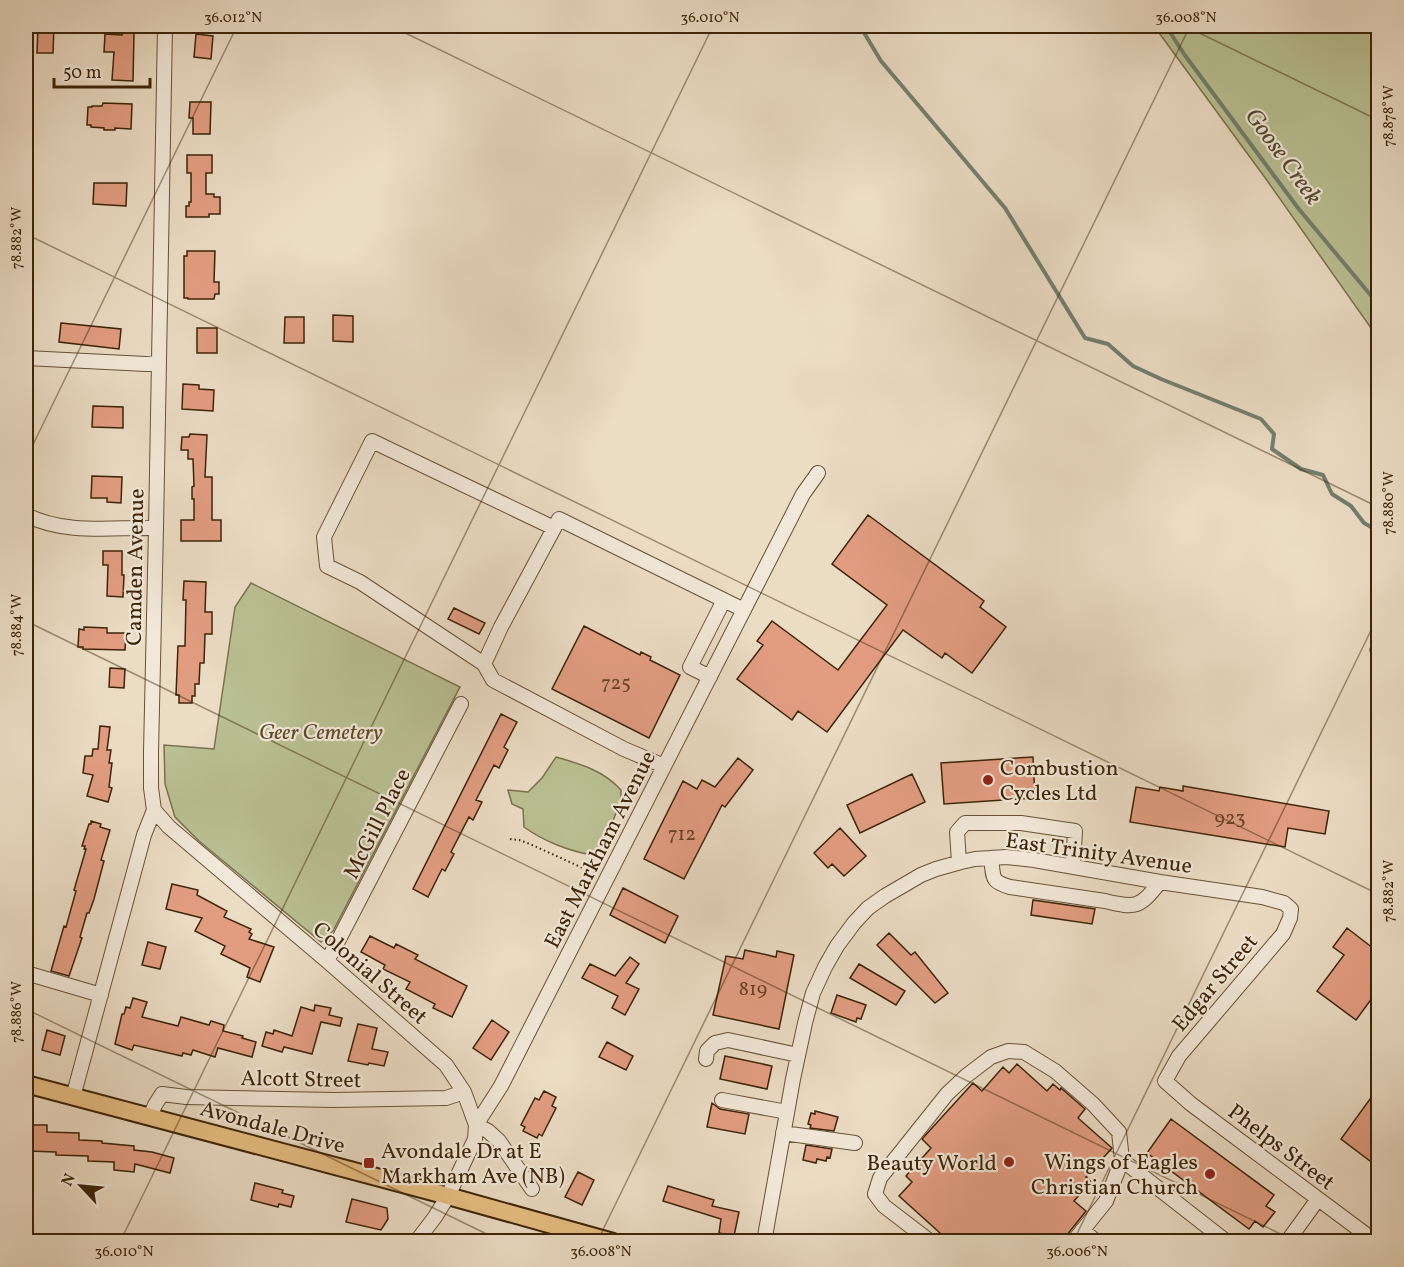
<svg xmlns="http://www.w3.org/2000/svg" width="1404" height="1267" viewBox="0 0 1404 1267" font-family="Vollkorn,serif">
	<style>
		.green { fill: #b9c093; stroke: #7a724d; stroke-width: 1.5 }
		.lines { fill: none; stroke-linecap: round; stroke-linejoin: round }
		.stream { stroke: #737f6e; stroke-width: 4 }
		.building { fill: #e29d81; stroke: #3c2407; stroke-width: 1.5 }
		.minor-casing { stroke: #685236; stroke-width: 16 }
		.major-casing { stroke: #3c2407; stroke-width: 20 }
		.path { stroke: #3c2407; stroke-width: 2; stroke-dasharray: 1.5 3; stroke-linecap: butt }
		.minor { stroke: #f2e8d9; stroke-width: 14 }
		.major { stroke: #e6be82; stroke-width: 16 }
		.ticks { fill: none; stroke: #3c2407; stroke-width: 1.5; stroke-opacity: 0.45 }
		.poi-dot { fill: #8f2418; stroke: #f2e8d9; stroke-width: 2 }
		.labels { text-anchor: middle; stroke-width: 4.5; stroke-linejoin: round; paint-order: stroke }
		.number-label { font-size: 20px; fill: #664226 }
		.street-label { font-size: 22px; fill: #3c2407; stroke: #f2e8d9 }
		.park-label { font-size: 22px; font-style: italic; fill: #5b4b2a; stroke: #f2e8d9 }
		.poi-label { font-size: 22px; fill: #3c2407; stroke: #f2e8d9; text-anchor: start }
		.water-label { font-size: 24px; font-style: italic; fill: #534a32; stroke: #f2e8d9 }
		.neatline { fill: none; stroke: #3c2407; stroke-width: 2 }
		.ticks-label { font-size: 15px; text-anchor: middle; fill: #3c2407 }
	</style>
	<rect width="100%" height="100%" fill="#ebdcc4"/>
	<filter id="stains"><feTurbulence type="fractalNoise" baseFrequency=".00333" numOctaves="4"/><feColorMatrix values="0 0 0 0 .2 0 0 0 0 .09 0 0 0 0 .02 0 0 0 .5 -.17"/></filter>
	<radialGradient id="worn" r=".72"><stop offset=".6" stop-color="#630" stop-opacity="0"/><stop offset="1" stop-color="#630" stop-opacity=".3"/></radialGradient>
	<path class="green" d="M1154,26H1378V338L1266,179Z
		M251,583L460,687L333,931L321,942L199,841L175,817L165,784L164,745L214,749L235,607Z
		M556,757C581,764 604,771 621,790V801L605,840L592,855C569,851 543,841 524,827L523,809L512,804L508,790L528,792L542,778Z"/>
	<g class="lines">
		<path class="stream" d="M860,26L881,61L1005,208L1085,338L1108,344L1133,366L1161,379L1261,419L1274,434L1272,449L1301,469L1323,475L1332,494L1351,506L1364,523L1378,531
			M1166,26L1184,54L1298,208L1378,304
			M1378,627L1371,650L1378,665"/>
	</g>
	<path class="building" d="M38,26H54L53,53H37Z
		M122,32L134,33L133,81L112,80L114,52H104L105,34L122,35Z
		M196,34L213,36L211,59L194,57Z
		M190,102H211L210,134H193V118H189Z
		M103,103L132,104L131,129L115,128V130H104V128L91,127V125H87L88,107H92V106H102Z
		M187,155H212V173H206V194H214V197H220V214H209V217H186V206H189V202H191V173H187Z
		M94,183H127L126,206L93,204Z
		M187,251H215L214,282H219V294H215L214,299H188V298H184V256H187Z
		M333,315L353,316V342L333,341Z
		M285,317H304V343H284Z
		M61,323L121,329L119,349L59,342Z
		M197,328H217V353H197Z
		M183,384L199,385V389L214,390L213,411L182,409Z
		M93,406L123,407V428L92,427Z
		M190,434L207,435L205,477H212V520H221V541H181V520H194V499H192V487L194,486L193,459H188V450H181L182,437H189Z
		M92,476L122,477L121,503L107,502V498H91Z
		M868,515L984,601L980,607L1006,627L972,673L945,653L942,658L903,630L827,732L798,711L792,720L737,679L763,645L757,641L772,621L838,670L887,605L832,564Z
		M103,551H122V575H124L123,597L107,596L108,565H103Z
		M184,581L206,582L205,612H212V634H205L204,663H200L199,684H195V696H192V703H179V695H176L178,646H185L186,600H183Z
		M454,608L485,623L479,634L448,619Z
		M584,626L640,655L641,652L651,657L650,660L680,675L649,738L552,689Z
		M84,627L107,628V633H126L125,650L83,649V647H78L79,629L84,630Z
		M110,668L125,669L124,688L109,687Z
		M501,714L517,722L504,747L508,750L499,768L494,765L476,800L482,802L473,820L469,817L451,852L454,854L445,871L442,869L428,897L413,889Z
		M100,726L110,727L107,750H111L109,763H112L109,787L112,788L108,802L87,796L93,775L83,773L85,756H92L93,749H98Z
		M1033,757L1035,798L944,804L941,763Z
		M738,758L753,770L725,807L722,805L684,879L644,859L683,781L697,789L702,780L715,787Z
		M912,774L925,802L860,833L847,805Z
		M1183,786L1329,811L1325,834L1288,828L1285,847L1130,822L1136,787L1159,791L1160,787L1183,791Z
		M91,821L101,824L100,827L110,830L101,860L104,861L94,899L89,913H87L80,937L82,938L69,976L51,971L64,926L66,927L76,891L74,890L86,849H84L85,846H82L89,824H91Z
		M840,828L866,856L844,876L832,864L828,868L814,853Z
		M172,884L198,890L197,895L227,911L224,917L251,929L249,932L252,934L249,939L274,947L260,982L247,977L250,968L221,954L225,946L195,931L202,918L166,909Z
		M623,888L678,916L665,943L610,915Z
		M1033,900L1095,909L1092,924L1031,915Z
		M1347,928L1378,952V990L1356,1020L1317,991L1344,955L1333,947Z
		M889,933L911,955L915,952L948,993L935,1003L877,945Z
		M370,936L394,948L396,944L418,955L415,959L467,986L452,1017L433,1008L435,1004L406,989L410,982L383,969L385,965L361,952Z
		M148,942L166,947L160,969L142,965Z
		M745,950L776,957L777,951L794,955L779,1029L713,1015L726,956L743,959Z
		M630,957L639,964L626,983L639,989L625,1015L612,1008L618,996L582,978L590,964L615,976Z
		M859,964L905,991L896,1005L850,978Z
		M837,995L866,1005L861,1019L857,1018L856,1022L831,1013Z
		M133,998L147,1002L142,1017L178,1026L181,1017L209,1025L211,1021L224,1025L223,1031L243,1036L242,1038L256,1042L252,1057L218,1048L215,1057L193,1050L191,1055L183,1053L182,1056L134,1045L132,1050L115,1044L122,1014H124L126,1007L130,1008Z
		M315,1005L331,1008L329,1015L342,1018L340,1026L321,1022L312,1054L284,1047L282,1052L262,1046L266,1032L273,1034L274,1030L292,1036L301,1007L314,1011Z
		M492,1020L509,1032L491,1060L473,1048Z
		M358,1024L377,1028L372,1049L388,1052L384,1066L369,1063L368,1065L348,1061Z
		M47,1030L65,1036L60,1055L42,1050Z
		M607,1042L633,1056L626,1070L599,1057Z
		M725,1056L772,1066L767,1089L720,1079Z
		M1017,1064L1047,1091L1053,1084L1060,1090L1061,1088L1085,1109L1078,1118L1112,1148L1086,1177L1091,1182L1074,1201L1086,1211L1066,1236L1064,1242H950L899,1196L912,1182L906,1176L931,1148L922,1139L973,1083L982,1091L1003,1067L1009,1073Z
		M1378,1088V1167L1341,1139Z
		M544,1091L556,1097L552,1106L556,1108L542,1136L539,1134L537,1138L523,1131L525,1127L521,1125L535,1098L539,1100Z
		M712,1103L720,1109L749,1114L745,1134L707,1127Z
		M815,1111L838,1117L834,1131L810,1128L811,1125L808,1124L811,1113L815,1114Z
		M1171,1119L1274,1195L1266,1206L1275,1212L1263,1227L1255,1221L1249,1229L1147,1153Z
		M28,1125H47V1132L79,1133V1140L102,1141V1143L134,1146V1150L152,1152L174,1158L170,1173L135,1164L134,1172L114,1170V1162L88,1161V1156L56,1155V1152L27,1151Z
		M806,1145L832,1149L830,1158L827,1157L826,1161L817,1159L816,1163L803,1160Z
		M578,1172L594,1180L582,1205L565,1197Z
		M255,1183L283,1190L282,1193L294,1196L291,1207L279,1204L278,1207L251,1200Z
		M668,1186L714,1200L712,1206L739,1212L734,1236L719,1233L721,1219L663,1201Z
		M352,1199L387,1208L388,1219L381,1230L346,1222Z"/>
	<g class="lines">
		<g class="minor-casing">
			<path id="minor" d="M26,358L146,364L159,363
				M26,515C66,535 112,527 156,528
				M484,664L360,582L327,566L324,537L372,441L554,528
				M710,677L690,667L724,600
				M664,766L624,749L493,680L484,664L501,627L559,519L744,610
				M154,810L169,827L327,961L446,1065L464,1092L476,1125L488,1131L499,1141L532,1189
				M991,858C994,878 990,881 1010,887L1105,901C1137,909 1140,907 1160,882
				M959,862L957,832L965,823H1021L1075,831L1073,867
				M327,961L338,941L461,704
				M26,973L101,995
				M706,1059L707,1051L715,1043L728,1040L798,1055
				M73,1097L144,835L154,810L151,788V752L156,528L165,26
				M722,1100L787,1112
				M150,1117L155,1105L162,1094L186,1097L334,1100L446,1098L464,1092
				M783,1133L855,1143
				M1122,1160L1227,1242
				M1082,1230L1097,1242
				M416,1242L435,1217L448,1196L475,1139L476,1125L501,1086L803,494L818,473
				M764,1242L793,1079L805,1023L813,993L825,967L837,946L854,923L868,908L885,896L921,875L936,869L961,862L975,859L1006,857L1034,860L1160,882L1262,897L1284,903L1291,909L1290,918L1283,934L1179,1056L1165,1081L1191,1104L1376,1242
				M931,1242L884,1206L875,1194L880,1178L947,1094L966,1076L991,1057L1008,1051L1024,1052L1055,1071L1093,1104L1119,1132L1122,1160L1106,1201L1073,1242
				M1287,1242L1318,1199"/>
		</g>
		<g class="major-casing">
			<path id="major" d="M26,1084L448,1196L613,1242"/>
		</g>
		<path class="path" d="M510,839L519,840L530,844L596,874"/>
		<use href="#minor" class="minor"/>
		<use href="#major" class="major"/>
	</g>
	<path class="ticks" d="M391,26L1378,507M1185,26L1378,120M26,234L1378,894M26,459L237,26M26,621L1297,1242M26,1009L503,1242M120,1242L713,26M597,1242L1190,26M1073,1242L1378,616"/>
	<g class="poi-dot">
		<circle cx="988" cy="780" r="6"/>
		<circle cx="1009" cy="1162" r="6"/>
		<rect x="363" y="1157" width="12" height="12" rx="3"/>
		<circle cx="1210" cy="1174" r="6"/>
	</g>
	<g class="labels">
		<g class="number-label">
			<text x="616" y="689">725</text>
			<text x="1230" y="824">923</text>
			<text x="682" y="840">712</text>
			<text x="753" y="995">819</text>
		</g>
		<g class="street-label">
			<text transform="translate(134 567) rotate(-89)" y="8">Camden Avenue</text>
			<text transform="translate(376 823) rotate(-63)" y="8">McGill Place</text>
			<text transform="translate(599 849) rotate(-63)" y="8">East Markham Avenue</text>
			<text transform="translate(1099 852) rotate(8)" y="8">East Trinity Avenue</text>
			<text transform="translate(371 972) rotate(41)" y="8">Colonial Street</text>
			<text transform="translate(1214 982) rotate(-50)" y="8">Edgar Street</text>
			<text transform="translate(301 1078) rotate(1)" y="8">Alcott Street</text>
			<text transform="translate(273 1126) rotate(15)" y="8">Avondale Drive</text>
			<text transform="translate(1282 1146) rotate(37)" y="8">Phelps Street</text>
		</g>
		<g class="park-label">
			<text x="321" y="739">Geer Cemetery</text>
		</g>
		<g class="poi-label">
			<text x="1000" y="775">Combustion<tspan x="1000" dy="25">Cycles Ltd</tspan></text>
			<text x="381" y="1158">Avondale Dr at E<tspan x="381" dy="25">Markham Ave (NB)</tspan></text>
			<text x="1198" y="1169" text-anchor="end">Wings of Eagles<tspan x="1198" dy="25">Christian Church</tspan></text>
			<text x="997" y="1170" text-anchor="end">Beauty World</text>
		</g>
		<g class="water-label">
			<text transform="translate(1284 156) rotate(54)" y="8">Goose Creek</text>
		</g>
	</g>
	<rect width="1404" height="1267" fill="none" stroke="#ebdcc4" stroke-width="66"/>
	<g transform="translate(81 1186) rotate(296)" stroke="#f2e8d9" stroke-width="4.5" paint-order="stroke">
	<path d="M0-4.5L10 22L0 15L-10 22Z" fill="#3c2407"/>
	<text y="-9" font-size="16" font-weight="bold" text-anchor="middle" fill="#3c2407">N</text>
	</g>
	<path d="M54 78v9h96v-9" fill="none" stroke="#3c2407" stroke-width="3"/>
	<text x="63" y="78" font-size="18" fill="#3c2407" stroke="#f2e8d9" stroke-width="4.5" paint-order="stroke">50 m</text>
	<rect x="33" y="33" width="1338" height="1201" class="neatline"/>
	<g class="ticks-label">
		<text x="233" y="22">36.012°N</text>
		<text x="710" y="22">36.010°N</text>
		<text x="1186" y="22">36.008°N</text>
		<text transform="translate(1388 116) rotate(-90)" y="5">78.878°W</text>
		<text transform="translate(16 238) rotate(-90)" y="5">78.882°W</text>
		<text transform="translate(1388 503) rotate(-90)" y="5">78.880°W</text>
		<text transform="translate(16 625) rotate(-90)" y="5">78.884°W</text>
		<text transform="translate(1388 891) rotate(-90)" y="5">78.882°W</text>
		<text transform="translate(16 1012) rotate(-90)" y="5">78.886°W</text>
		<text x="124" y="1256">36.010°N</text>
		<text x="601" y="1256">36.008°N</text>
		<text x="1077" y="1256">36.006°N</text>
	</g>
	<rect width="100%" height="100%" filter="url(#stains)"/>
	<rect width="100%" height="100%" fill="url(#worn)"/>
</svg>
